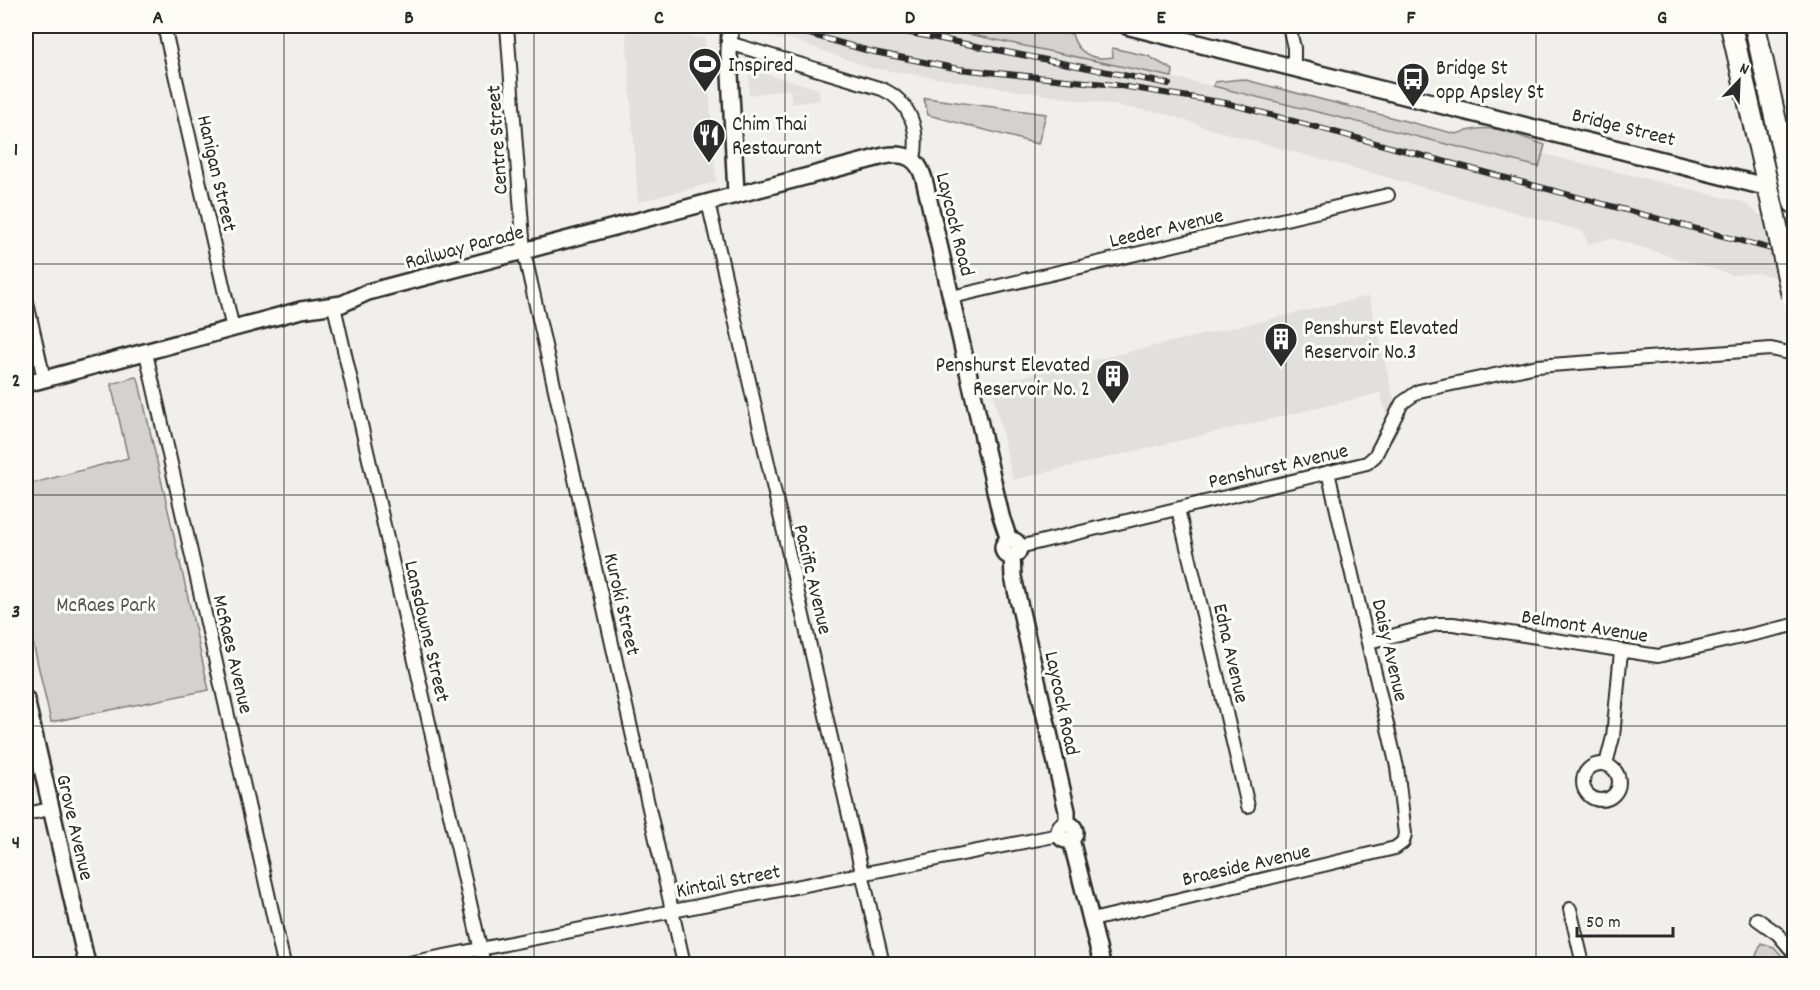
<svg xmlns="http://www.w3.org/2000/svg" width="1820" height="990" viewBox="0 0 1820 990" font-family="Dekko,sans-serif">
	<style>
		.built { fill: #e1e0dc }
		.green { fill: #d3d2cf; stroke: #7f7e7d; stroke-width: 1.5 }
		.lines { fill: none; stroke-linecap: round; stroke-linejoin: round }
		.minor-casing { stroke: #2b2b2b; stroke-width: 16 }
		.tertiary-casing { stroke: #2b2b2b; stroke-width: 20 }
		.secondary-casing { stroke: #2b2b2b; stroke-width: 21 }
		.trunk-casing { stroke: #2b2b2b; stroke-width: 24 }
		.minor { stroke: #fdfcf7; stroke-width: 12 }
		.tertiary { stroke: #fdfcf7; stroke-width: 15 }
		.secondary { stroke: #fdfcf7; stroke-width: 16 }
		.trunk { stroke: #fdfcf7; stroke-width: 20 }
		.rail-casing { stroke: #2b2b2b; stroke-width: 6 }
		.rail { stroke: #fdfcf7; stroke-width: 4; stroke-dasharray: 11; stroke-linecap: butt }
		.trunk-bridge-casing { stroke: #2b2b2b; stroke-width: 24; stroke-linecap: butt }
		.trunk-bridge { stroke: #fdfcf7; stroke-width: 20 }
		.grid { fill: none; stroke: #2b2b2b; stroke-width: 1.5; stroke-opacity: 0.55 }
		.labels { text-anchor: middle; stroke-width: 6; stroke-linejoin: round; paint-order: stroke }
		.poi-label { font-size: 21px; fill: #2b2b2b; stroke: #fdfcf7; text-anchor: start }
		.street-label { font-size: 21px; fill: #2b2b2b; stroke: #fdfcf7 }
		.park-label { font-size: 21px; fill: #555554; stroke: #fdfcf7 }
		.neatline { fill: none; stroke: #2b2b2b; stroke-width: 2 }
		.grid-label { font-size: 20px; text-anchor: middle; font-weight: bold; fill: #2b2b2b }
	</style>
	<rect width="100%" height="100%" fill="#f0efeb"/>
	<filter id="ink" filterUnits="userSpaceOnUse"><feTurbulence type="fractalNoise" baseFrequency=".0167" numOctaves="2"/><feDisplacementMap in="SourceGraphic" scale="12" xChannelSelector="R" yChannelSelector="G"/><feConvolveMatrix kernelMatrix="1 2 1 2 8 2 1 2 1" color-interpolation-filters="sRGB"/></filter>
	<g filter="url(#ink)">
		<path class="built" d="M730,26H928L1228,89L1440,143L1480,139L1743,202L1758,214L1794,223V281L1756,273L1732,275L1611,238L1588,244L1583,231L1214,130L1163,113L871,68L785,37L781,40Z
			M626,31L705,38L716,182L638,202Z
			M756,71L819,89L820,100L792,104L790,89L749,95V76Z
			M1369,296L1394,400L1387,417L1380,393L1013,480L991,384Z"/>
		<path class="green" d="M930,26H1040L1072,34C1077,53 1093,61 1113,57L1112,48L1148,56L1173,70L1172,77Z
			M1242,79L1456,134C1493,121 1509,133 1545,145L1539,167L1213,86L1215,82Z
			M926,98L1046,114L1038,144L928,115L924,99Z
			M135,377L138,378L209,690L51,722L26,612V485L128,458L111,384Z
			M1761,943L1774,947L1789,964H1753Z"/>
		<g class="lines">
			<g class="minor-casing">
				<path id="minor" d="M164,26L233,329
					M507,26L524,252L684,964
					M1289,26L1294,48V68
					M729,43L882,89C910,101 920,130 914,159
					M708,202L883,964
					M952,297L1388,195
					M26,298L44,379
					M334,306L484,964
					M146,353L284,964
					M1178,509L1248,806
					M1019,547L1367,463L1375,456L1402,403L1419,391L1537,366L1771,349L1794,354
					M1369,642L1437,624H1453L1658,656L1794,625
					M1583 782a18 18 0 1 1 36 0a18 18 0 1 1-36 0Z
					M1606,764L1613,737L1621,651
					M26,814L50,809
					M1570,909L1583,964
					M1757,919L1778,934L1794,953
					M1092,920L1395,848L1403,842L1405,834L1397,767L1328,472
					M404,964L1059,835"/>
			</g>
			<g class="tertiary-casing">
				<path id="tertiary" d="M730,26L729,53L736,194
					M26,384L301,310L342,304L368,292L884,156C906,152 918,158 924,179L1001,516L1009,540
					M1003 548a8 8 0 1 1 16 0a8 8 0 1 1-16 0Z
					M1012,556L1013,577L1067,811V823
					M26,699L87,964
					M1059 832a8 8 0 1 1 16 0a8 8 0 1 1-16 0Z
					M1071,839L1102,964"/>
			</g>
			<g class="secondary-casing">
				<path id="secondary" d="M1128,26L1767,187"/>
			</g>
			<g class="trunk-casing">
				<path id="trunk" d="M1731,26L1775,217
					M1755,26L1794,203"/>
			</g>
			<use href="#minor" class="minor"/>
			<use href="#tertiary" class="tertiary"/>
			<use href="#secondary" class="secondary"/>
			<use href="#trunk" class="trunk"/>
			<g class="rail-casing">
				<path id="rail" d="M781,26L869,51L959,69L1115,85L1226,103L1794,255
					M875,26L1169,84"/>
			</g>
			<use href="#rail" class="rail"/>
			<g class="trunk-bridge-casing">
				<path id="trunk-bridge" d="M1775,217L1792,296"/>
			</g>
			<use href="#trunk-bridge" class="trunk-bridge"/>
		</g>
	</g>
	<path class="grid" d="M284,26V964M534,26V964M785,26V964M1035,26V964M1286,26V964M1536,26V964M26,264H1794M26,495H1794M26,726H1794"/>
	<defs>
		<g id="stadium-pin" transform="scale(1.725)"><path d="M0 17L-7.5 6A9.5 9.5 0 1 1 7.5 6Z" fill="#2b2b2b" stroke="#fdfcf7"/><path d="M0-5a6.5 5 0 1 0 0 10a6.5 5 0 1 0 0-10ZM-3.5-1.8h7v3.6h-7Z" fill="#fff"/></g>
		<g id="bus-pin" transform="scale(1.725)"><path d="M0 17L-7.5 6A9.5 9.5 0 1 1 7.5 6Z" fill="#2b2b2b" stroke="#fdfcf7"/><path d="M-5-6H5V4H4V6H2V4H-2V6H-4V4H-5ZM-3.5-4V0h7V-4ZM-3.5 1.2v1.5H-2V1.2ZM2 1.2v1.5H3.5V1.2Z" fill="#fff"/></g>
		<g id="restaurant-pin" transform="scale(1.725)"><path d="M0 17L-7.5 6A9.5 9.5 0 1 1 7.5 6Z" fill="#2b2b2b" stroke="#fdfcf7"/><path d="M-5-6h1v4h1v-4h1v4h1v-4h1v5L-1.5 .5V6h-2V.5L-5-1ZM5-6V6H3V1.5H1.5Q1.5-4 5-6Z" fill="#fff"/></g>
		<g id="building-pin" transform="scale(1.725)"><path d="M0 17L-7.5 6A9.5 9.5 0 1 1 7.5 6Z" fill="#2b2b2b" stroke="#fdfcf7"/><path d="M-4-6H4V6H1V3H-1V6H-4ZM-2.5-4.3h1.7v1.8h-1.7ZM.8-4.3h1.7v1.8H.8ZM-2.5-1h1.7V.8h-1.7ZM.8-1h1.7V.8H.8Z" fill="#fff"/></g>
	</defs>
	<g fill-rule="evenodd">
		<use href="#stadium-pin" x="705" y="64"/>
		<use href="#bus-pin" x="1413" y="79"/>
		<use href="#restaurant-pin" x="709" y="135"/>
		<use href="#building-pin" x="1281" y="339"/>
		<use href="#building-pin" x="1113" y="376"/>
	</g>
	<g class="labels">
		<g class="poi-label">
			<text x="728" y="71">Inspired</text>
			<text x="1436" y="74">Bridge St<tspan x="1436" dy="24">opp Apsley St</tspan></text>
			<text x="732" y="130">Chim Thai<tspan x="732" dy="24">Restaurant</tspan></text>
			<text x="1304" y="334">Penshurst Elevated<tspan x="1304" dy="24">Reservoir No.3</tspan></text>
			<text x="1090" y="371" text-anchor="end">Penshurst Elevated<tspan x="1090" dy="24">Reservoir No. 2</tspan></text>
		</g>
		<g class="street-label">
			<text transform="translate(1624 126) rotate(14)" y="7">Bridge Street</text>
			<text transform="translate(496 140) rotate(-94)" y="7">Centre Street</text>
			<text transform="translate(218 173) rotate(77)" y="7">Hanigan Street</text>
			<text transform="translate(956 224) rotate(76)" y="7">Laycock Road</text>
			<text transform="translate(1166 227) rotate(-13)" y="7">Leeder Avenue</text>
			<text transform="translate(464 246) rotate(-15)" y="7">Railway Parade</text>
			<text transform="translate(1278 465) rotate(-13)" y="7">Penshurst Avenue</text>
			<text transform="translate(814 579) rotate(77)" y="7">Pacific Avenue</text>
			<text transform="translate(623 604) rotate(77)" y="7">Kuroki Street</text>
			<text transform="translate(1585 625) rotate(9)" y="7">Belmont Avenue</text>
			<text transform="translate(428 631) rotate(77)" y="7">Lansdowne Street</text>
			<text transform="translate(1391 650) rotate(77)" y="7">Daisy Avenue</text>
			<text transform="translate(1232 653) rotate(77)" y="7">Edna Avenue</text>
			<text transform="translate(234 654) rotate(77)" y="7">McRaes Avenue</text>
			<text transform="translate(1063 703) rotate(78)" y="7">Laycock Road</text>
			<text transform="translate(76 827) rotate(77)" y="7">Grove Avenue</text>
			<text transform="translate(1246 864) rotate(-13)" y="7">Braeside Avenue</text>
			<text transform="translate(728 880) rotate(-11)" y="7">Kintail Street</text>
		</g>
		<g class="park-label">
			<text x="106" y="611">McRaes Park</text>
		</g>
	</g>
	<rect width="1820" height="990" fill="none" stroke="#fdfcf7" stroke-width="66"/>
	<g transform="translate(1739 81) rotate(23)" stroke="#fdfcf7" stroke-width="4.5" paint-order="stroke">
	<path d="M0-4.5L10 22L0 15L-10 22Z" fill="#2b2b2b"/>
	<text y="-9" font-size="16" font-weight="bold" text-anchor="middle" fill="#2b2b2b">N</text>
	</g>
	<path d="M1577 927v9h96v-9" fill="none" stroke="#2b2b2b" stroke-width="3"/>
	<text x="1586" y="927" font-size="18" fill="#2b2b2b" stroke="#fdfcf7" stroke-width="4.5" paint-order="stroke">50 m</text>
	<rect x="33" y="33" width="1754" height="924" class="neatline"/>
	<g class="grid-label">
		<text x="158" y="23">A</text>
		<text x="409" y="23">B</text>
		<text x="659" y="23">C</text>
		<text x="910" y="23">D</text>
		<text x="1161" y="23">E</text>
		<text x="1411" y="23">F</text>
		<text x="1662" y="23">G</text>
		<text x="16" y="155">1</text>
		<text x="16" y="386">2</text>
		<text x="16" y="617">3</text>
		<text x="16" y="848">4</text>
	</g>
</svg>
